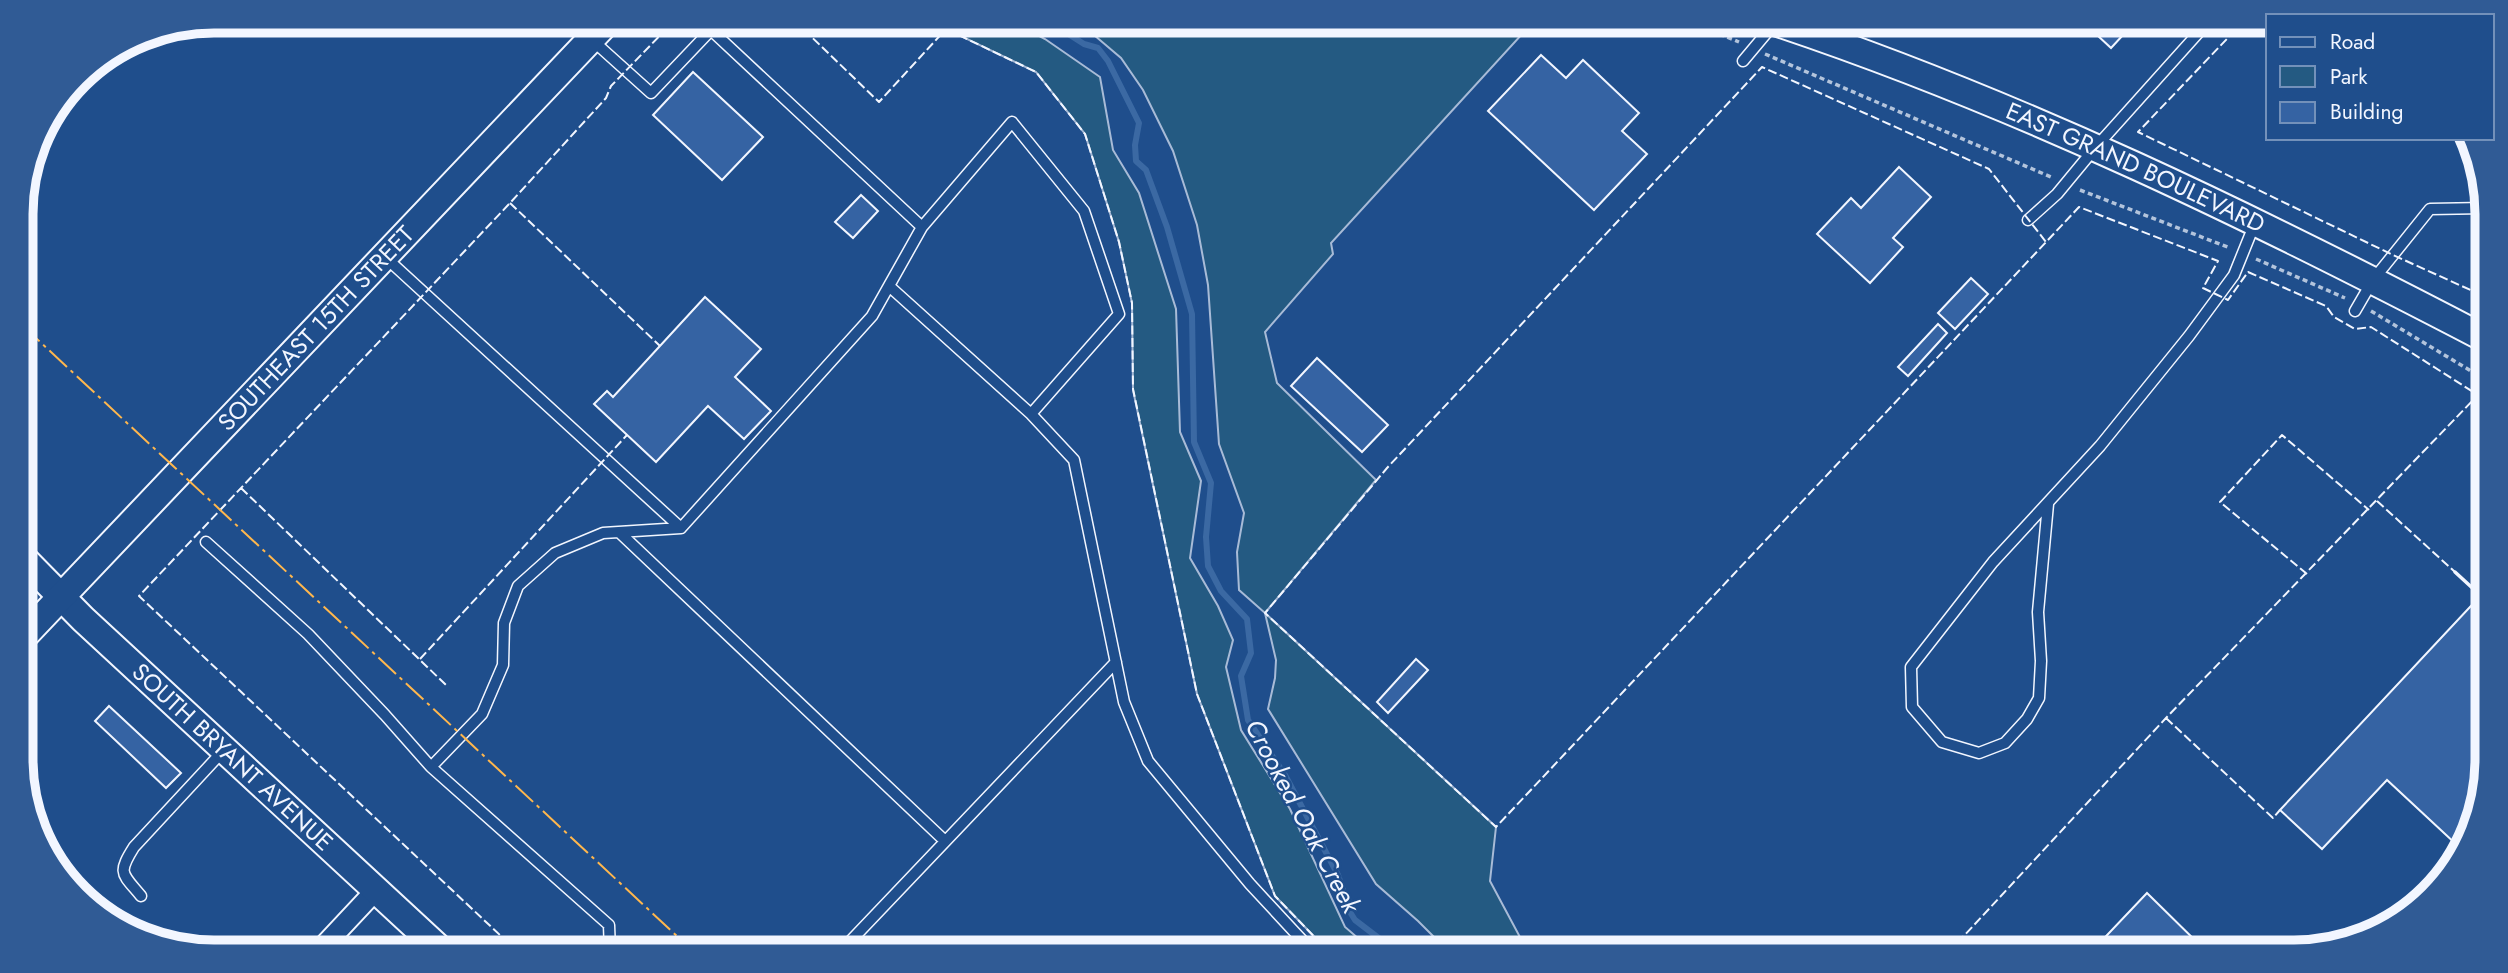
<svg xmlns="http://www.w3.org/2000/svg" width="2508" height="973" viewBox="0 0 2508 973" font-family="Jost,sans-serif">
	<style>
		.green { fill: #245a82; stroke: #a8bbd7; stroke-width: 2 }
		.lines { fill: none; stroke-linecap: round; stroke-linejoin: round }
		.stream { stroke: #3b69a3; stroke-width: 6 }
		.building { fill: #3563a3; stroke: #f2f6ff; stroke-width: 2 }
		.lane-casing { stroke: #f2f6ff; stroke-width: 13 }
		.street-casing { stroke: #f2f6ff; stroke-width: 23 }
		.secondary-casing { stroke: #f2f6ff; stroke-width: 30 }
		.path { stroke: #b3c4dc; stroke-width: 3.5; stroke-dasharray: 5 3.5; stroke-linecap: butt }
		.lane { stroke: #1f4e8c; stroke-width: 10 }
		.street { stroke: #1f4e8c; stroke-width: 19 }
		.secondary { stroke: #1f4e8c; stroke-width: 26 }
		.fence { stroke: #f2f6ff; stroke-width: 2; stroke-dasharray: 9 3.5; stroke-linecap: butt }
		.wall { stroke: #f2f6ff; stroke-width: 3.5 }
		.power { stroke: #ffb74d; stroke-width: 2; stroke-dasharray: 24 5 3.5 5; stroke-linecap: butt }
		.labels { text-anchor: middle; stroke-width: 5; stroke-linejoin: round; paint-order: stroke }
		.street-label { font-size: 24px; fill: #f2f6ff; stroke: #1f4e8c }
		.water-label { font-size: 26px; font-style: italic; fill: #f2f6ff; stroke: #1f4e8c }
		.rim { fill: none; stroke: #f2f6ff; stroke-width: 9 }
	</style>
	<rect width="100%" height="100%" fill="#1f4e8c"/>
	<path class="green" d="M953,21H1011L1045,39L1100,77L1113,150L1139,193L1176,309L1180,432L1201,481L1190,558L1218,606L1233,640L1226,667L1241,730L1290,809L1345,927L1374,952H1329L1275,896L1197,694L1133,390L1132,303L1119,242L1085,134L1036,72L946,29Z
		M1072,21H1534L1331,243L1333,254L1265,332L1277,383L1376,480L1265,613L1496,827L1490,881L1528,952H1449L1418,921L1376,884L1268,709L1275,678L1276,660L1265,613L1239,590L1237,552L1244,513L1219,444L1208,285L1197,225L1173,151L1143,90L1121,58L1094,35Z"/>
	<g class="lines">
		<path class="stream" d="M1048,21L1084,44L1098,48L1108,61L1139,123L1135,145L1136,161L1146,170L1167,227L1192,314L1194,442L1211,483L1206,537L1208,566L1221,591L1247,619L1251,653L1241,676L1248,720L1285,775L1338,875L1344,893L1348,897L1350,912L1355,920L1397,952"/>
	</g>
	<path class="building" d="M2082,21H2136L2111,48Z
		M1541,55L1566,78L1583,60L1639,113L1622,131L1647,154L1594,210L1488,111Z
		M693,72L763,137L722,180L653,115Z
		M1899,167L1931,197L1893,238L1903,247L1870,283L1817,234L1851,198L1861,208Z
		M861,195L878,211L853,238L835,222Z
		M1971,278L1988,294L1955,329L1938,313Z
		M705,297L761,349L735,377L771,411L744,439L708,406L656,462L594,404L607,391L613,397Z
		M1938,324L1947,333L1908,376L1898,367Z
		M1317,358L1388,425L1362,452L1291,386Z
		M2484,592L2487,595V758L2477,821L2458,846L2387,780L2322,849L2280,810Z
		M1416,659L1428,670L1388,713L1377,702Z
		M109,706L181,773L166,788L95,721Z
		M2147,893L2207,952H2091Z"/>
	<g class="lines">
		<g class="lane-casing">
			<path id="lane" d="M1743,61L1774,24
				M2028,220L2057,194L2095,148L2209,21
				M922,227L1012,122L1084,211L1119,314L1031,414L1074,460L1124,702L1148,761L1250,884L1313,952
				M385,257L681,528L872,316L922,227L711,30L651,93L591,39
				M889,286L1031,414
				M2355,311L2373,280L2430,209L2485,208
				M2048,504L2038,612L2041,661L2039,698L2027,719L2005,743L1979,753L1942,742L1912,707L1911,667L1993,562L2100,446L2189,336L2234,275L2255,223
				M619,532L945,841
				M206,542L308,634L385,715L431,767
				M141,896C122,873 117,874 134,847L224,750
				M610,952L609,925L431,767L482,714L503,665L504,623L518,586L555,553L603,533L681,528
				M840,952L1116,662"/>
		</g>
		<g class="street-casing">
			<path id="street" d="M318,952L376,890"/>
		</g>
		<g class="secondary-casing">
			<g id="secondary">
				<path id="s1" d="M1772,21C2019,103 2256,219 2486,339"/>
				<path id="s2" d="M23,558L83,619L443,952"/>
				<path id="s3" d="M24,636L608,21"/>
			</g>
		</g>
		<path class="path" d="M1688,21L1739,42
			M1765,54L2051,177
			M2080,190L2230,248
			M2256,259L2345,298
			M2371,311L2486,380"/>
		<use href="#lane" class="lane"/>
		<use href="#street" class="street"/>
		<use href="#secondary" class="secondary"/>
		<path class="fence" d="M795,21L879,102L946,29
			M953,21L946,29L1036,72L1085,134L1119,242L1132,303L1133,389L1197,694L1275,896L1329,952
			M2244,21L2138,132L2393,255L2486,297
			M510,203L660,346
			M241,488L446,685
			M2377,501L2455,572
			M2307,574L2220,502L2282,435L2369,510
			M420,659L627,435
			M2166,718L2273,818L2280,810
			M518,952L139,596L510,203L606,98L611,86L674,21
			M1949,952L2166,718L2478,395L2371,327L2355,329L2334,317L2326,306L2248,272L2228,300L2203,288L2218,261L2079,207L1496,827L1265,613L1387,468L1762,67L1989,169L2046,242"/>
		<path class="wall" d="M2455,572L2480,595"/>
		<path class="power" d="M22,325L694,952"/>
	</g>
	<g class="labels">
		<g class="street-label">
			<text dy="8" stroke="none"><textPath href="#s1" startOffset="392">EAST GRAND BOULEVARD</textPath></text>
			<text dy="8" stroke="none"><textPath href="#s3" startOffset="424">SOUTHEAST 15TH STREET</textPath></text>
			<text dy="8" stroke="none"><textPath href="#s2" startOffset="289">SOUTH BRYANT AVENUE</textPath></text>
		</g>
		<g class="water-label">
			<text transform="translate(1303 816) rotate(62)" y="9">Crooked Oak Creek</text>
		</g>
	</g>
	<path d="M0 0H2508V973H0ZM214 33H2294A181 181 0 0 1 2475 214V759A181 181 0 0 1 2294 940H214A181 181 0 0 1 33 759V214A181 181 0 0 1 214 33Z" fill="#305b95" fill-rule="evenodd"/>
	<path class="rim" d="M214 33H2294A181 181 0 0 1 2475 214V759A181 181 0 0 1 2294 940H214A181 181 0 0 1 33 759V214A181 181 0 0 1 214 33Z"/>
	<rect x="2266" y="14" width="228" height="126" fill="#1f4e8c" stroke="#7391ba" stroke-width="2"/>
	<rect x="2280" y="37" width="35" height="10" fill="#1f4e8c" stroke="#7391ba" stroke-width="2"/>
	<text x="2330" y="49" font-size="21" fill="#f2f6ff">Road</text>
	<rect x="2280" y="66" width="35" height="21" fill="#245a82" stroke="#7391ba" stroke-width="2"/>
	<text x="2330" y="84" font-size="21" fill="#f2f6ff">Park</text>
	<rect x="2280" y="102" width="35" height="21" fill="#3563a3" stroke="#7391ba" stroke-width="2"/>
	<text x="2330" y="119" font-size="21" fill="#f2f6ff">Building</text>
</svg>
